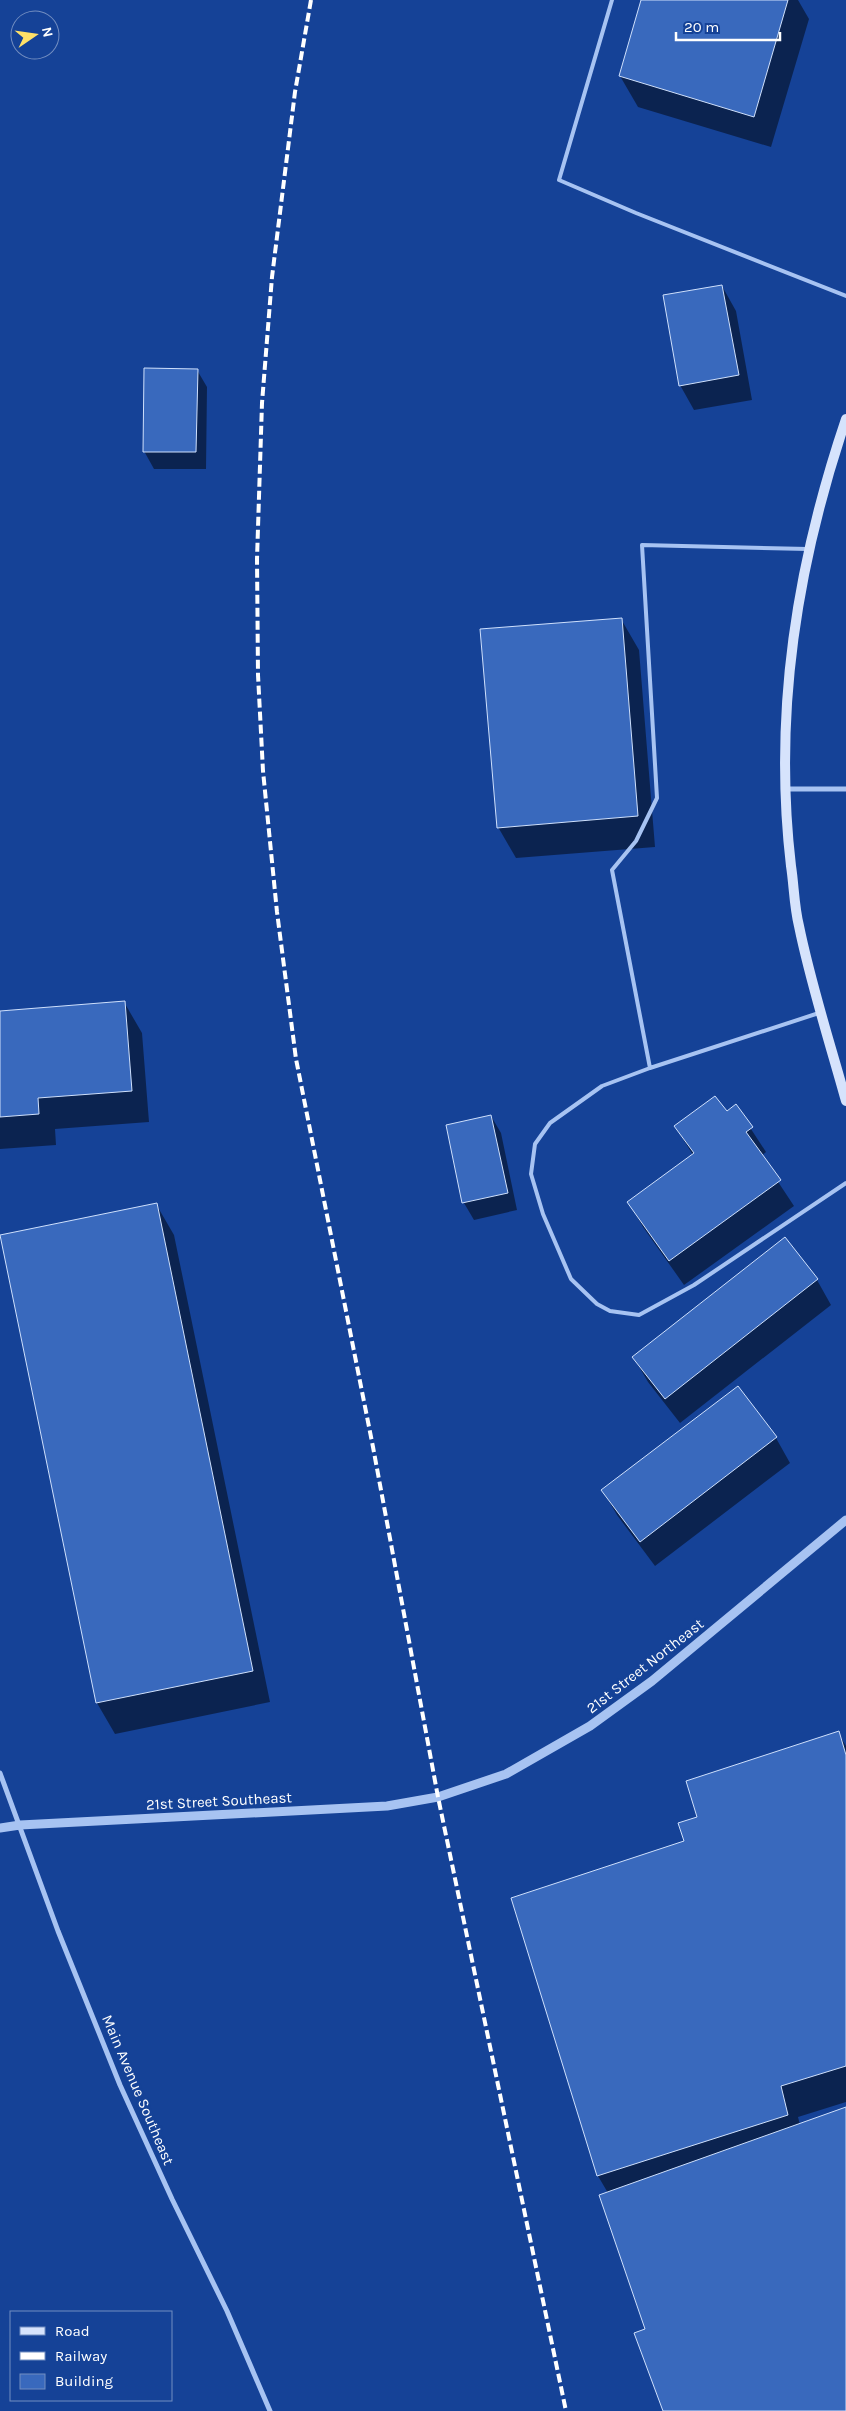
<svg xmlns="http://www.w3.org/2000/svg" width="846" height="2411" viewBox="0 0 846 2411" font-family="Karla,sans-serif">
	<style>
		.shadow { fill: #0007 }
		.building { fill: #3969bd; stroke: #cfe0fc }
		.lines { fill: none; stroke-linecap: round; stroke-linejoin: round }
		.service { stroke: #a7c3f2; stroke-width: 4 }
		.minor { stroke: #a7c3f2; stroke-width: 5 }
		.tertiary { stroke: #a7c3f2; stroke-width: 9 }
		.secondary { stroke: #d6e3fc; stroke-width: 10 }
		.rail { stroke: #fff; stroke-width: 4; stroke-dasharray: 9 4; stroke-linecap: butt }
		.labels { text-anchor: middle; stroke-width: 5; stroke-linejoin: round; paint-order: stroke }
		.street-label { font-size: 15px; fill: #fff; stroke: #154297 }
	</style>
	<rect width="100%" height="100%" fill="#154297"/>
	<path class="shadow" d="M643,0H798L809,19L771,147L638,107L620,76Z
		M722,286L736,311L752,400L694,410L680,385Z
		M197,370L207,387L206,469H154L144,451Z
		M621,619L639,650L655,847L516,858L498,827Z
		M124,1002L142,1033L149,1122L55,1129L56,1145L0,1149V1012Z
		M736,1106L766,1152L761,1156L794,1206L684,1285L643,1227L629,1202L693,1155L675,1126L727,1113Z
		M491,1116L501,1133L517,1210L474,1220L464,1203L447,1126Z
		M156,1204L174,1235L270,1702L115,1734L97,1703L1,1236Z
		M817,1280L831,1305L680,1423L648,1382L634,1358Z
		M738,1387L776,1438L790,1463L655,1566L617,1515L603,1491Z
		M838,1733L846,1746V2102L798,2117L800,2125L846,2108V2411H664L646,2330L608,2193L598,2176L685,1842L698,1818Z"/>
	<path class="building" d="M641,0H788L754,117L619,76Z
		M722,285L739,375L679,386L663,295Z
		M144,368L198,369L196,452H143Z
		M622,618L638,816L497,828L480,629Z
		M125,1001L132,1091L38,1098L39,1114L0,1117V1011Z
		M715,1096L727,1111L736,1104L753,1127L746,1132L781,1180L669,1261L627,1202L694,1153L674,1126Z
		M491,1115L508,1193L462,1203L446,1125Z
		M157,1203L253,1671L96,1703L0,1235Z
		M785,1237L818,1279L665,1399L632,1357Z
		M738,1386L777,1437L640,1542L601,1490Z
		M839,1731L846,1755V2066L781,2086L788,2115L597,2176L511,1898L684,1841L678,1823L697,1817L686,1781Z
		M846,2107V2411H663L634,2333L645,2329L599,2195Z"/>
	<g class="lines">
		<path class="service" d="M612,0L559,180L636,213L846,296
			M819,1013L650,1068L602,1086L550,1123L535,1144L531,1174L543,1214L571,1279L597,1304L610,1311L639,1315L694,1285L846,1183
			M650,1068L612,870L636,841L657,798L642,545L808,549"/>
		<path class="minor" d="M786,789H846
			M0,1773L58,1931L120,2085L172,2199L227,2311L270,2411"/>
		<path class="tertiary" d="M0,1828L20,1825L387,1806L438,1797L506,1774L590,1726L652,1681L846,1520"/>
		<path class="secondary" d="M846,419C797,564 773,712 791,866C794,885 794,906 799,926C811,985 830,1043 846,1101"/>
		<path class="rail" d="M311,0L295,92L272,277L262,403L257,559L258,675L263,771L277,912L296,1059L373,1447L438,1797L566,2411"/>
	</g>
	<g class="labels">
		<g class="street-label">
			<text transform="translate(645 1666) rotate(-38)" y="5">21st Street Northeast</text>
			<text transform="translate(219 1801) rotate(-3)" y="5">21st Street Southeast</text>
			<text transform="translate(138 2090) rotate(67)" y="5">Main Avenue Southeast</text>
		</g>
	</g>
	<rect x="10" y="2311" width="162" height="90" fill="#154297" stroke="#738ec1"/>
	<rect x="20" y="2327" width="25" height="8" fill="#d6e3fc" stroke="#738ec1"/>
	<text x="55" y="2336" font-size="15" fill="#ffffff">Road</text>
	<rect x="20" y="2352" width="25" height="8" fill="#ffffff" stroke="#738ec1"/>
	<text x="55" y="2361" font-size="15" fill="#ffffff">Railway</text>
	<rect x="20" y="2374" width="25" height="15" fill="#3969bd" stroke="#738ec1"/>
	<text x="55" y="2386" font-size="15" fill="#ffffff">Building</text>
	<g transform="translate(35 35) rotate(77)"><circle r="24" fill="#154297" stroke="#738ec1"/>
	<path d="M0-4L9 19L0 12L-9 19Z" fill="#ffe168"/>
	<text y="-8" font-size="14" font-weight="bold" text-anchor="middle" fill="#ffffff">N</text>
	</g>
	<path d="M676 32v8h104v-8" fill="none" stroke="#ffffff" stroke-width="2.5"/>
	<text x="684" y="32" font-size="15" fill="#ffffff" stroke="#154297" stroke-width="4" paint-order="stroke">20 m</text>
</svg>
